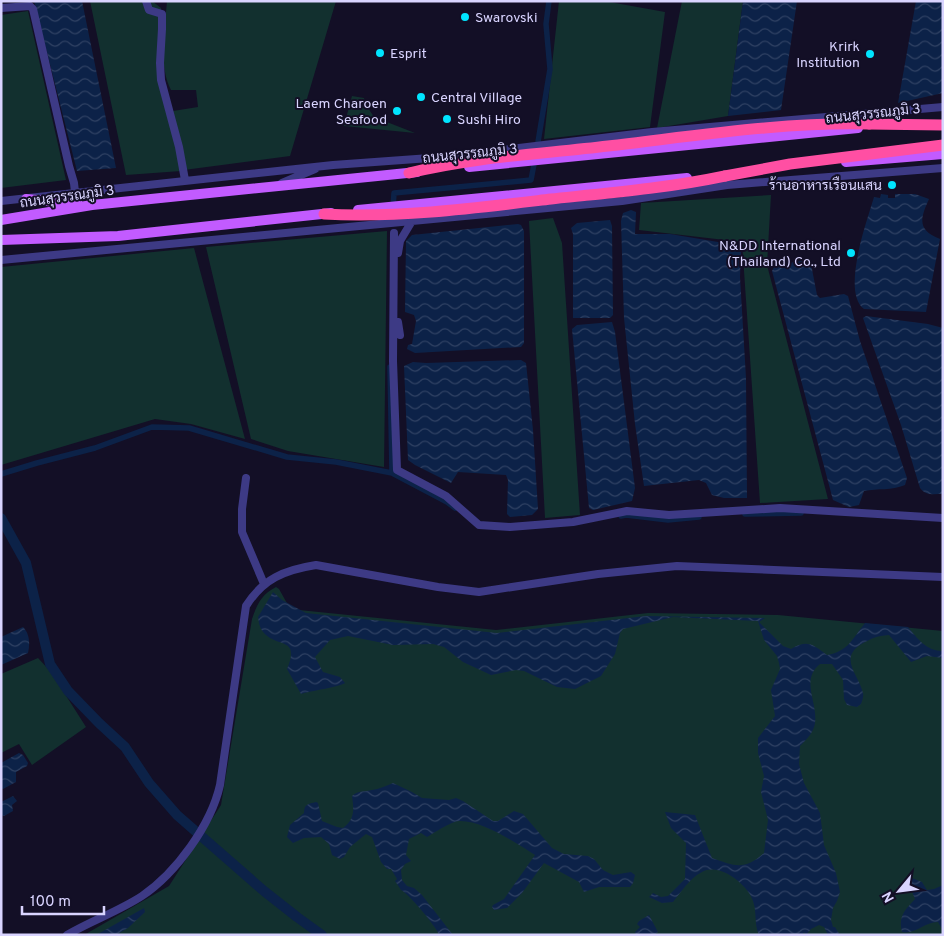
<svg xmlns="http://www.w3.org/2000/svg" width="944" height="936" viewBox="0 0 944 936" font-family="Overpass,Sarabun,sans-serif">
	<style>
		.grass { fill: #12302f }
		.water { fill: url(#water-waves) }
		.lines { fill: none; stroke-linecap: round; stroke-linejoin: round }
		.canal { stroke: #0c2248; stroke-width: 5.5 }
		.river { stroke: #0c2248; stroke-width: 10 }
		.minor { stroke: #3d3a85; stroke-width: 8 }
		.major { stroke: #c25bff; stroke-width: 10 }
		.highway { stroke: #ff4fa3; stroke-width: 11 }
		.highway-bridge { stroke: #ff4fa3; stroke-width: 11 }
		.poi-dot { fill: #00e5ff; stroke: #130f26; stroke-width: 2 }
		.labels { text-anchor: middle; stroke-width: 4; stroke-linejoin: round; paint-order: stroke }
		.poi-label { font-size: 14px; fill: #d9d4ff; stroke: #130f26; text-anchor: start }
		.street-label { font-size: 14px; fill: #d9d4ff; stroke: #130f26 }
	</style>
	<defs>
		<pattern id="water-waves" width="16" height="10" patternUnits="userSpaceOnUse" patternTransform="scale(1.25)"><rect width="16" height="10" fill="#0c2248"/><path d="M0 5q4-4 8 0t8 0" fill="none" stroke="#2f4163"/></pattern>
	</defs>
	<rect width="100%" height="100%" fill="#130f26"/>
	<path class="grass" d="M90,1H152L161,8L158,58L181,171L126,175Z
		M167,1H336L290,156L184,170L173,111L198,107L196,90H171C158,65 165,29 167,1Z
		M559,1H604L665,12L650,127L544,139Z
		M682,1H743L728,116L657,128Z
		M28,11L66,180L1,188V15Z
		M352,96L364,98L366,105L374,117L415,133L344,126Z
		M771,195L767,265L828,499L760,503L742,242L639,230L641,203Z
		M553,218L562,243L580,515L545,518L529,221Z
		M387,231L384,467L288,451L251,439L206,247Z
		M194,248L245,439L191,424L155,419L1,465V267Z
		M276,587L279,589L288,605L299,610L496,630L648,613L778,615L943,631V935H84L169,886L221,805L252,619C257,604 262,594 276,587Z
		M38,658L51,672L86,727L32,765L19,744L1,753V674Z"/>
	<path class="water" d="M34,1H82L116,168L77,171Z
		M743,1H797L781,110L728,116Z
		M916,1H943V93L898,103Z
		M881,194L888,195V198H895V194H915L929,199C920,219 917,230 940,239L926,312L864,309C841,292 867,221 874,197L880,198Z
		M631,210L636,212L635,234H670L736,245L741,252L740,277L746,378L747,498H724L712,495L706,483L699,480L644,486L635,424L624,318L621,221L623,213Z
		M610,220L612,226L613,315L610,318H573V234L571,228L577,223Z
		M518,224L521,225L524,231V343L521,347L415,353L407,349L408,345L412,344L416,321L414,315L405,312L406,241L412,235Z
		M808,260L811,264L817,295L820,298L844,294L848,296L860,341L907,478L905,485C891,491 878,488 864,491L859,505L849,507L833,500L772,271L775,265Z
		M866,316L928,324L943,328V494C933,494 926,496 920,488L901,425L863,318Z
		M612,322L615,332L635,488L632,501L593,510L589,508L572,329L577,325Z
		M521,360L526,363L533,430L538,509L532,515L510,517L507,514L508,480L506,475L458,472L451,483L415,465L408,460L404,366L413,362L426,363Z
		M273,592L282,600L306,613L497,633L646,616L765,618L759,622L783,646L791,649C808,639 813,645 827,655C849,651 852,639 865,623L908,627C918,639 926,651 943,651V658L927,656L911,662L889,635C876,636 872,638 860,645C839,659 859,675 863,693C864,696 862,701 861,704L857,707L847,705L844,699L843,680L832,664H820C800,680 818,702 815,723C814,732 806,740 800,746L799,764L804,783L820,813L824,845L836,873L840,892L837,901L833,908L831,920L833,927H835L840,935H828L824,927L819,925L811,929L806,935L804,932L803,935H759C754,925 757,912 753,901C748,885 720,862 702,872C690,878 681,892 673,902L662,903L649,897L653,893L661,897L668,896L685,879L686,843L671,828L665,812L695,815L712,858C735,866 744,871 764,853L768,820L761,792L764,776L758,753V738L775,716L771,690L780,669L779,663L777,656L764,640L758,621L673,617L623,629L620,633L615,654L601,676L575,689L557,687L524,671L516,670L491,675L463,662L444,647L433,644L393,645L348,636L330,640L315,657L323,672L340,677L345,683C339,687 310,691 301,694L287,669C300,638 279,647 266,635C260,630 259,624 258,617Z
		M23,627C30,634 30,644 28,653L1,665V637Z
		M19,753L23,755L28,763L27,766L16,772V782L3,789L1,788V763Z
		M393,783L412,792L422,798L449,800L456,798L463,801L493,821H498L514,811L523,814L552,848L564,854L588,856L594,859L603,870L613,875L631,872L635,875L633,883L630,887H599L584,892L579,882L544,863L522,893L507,908L494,910L492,907L493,905L504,899L535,855C516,843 482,820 459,821C452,821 434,833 427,837L421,833L409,839L406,855L411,861L405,864L401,870L402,880L407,886L414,888L422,895L453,935H439C437,927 407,892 401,890L395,881L397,879L391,869H387L381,862L372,837L366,834L350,847L344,857L340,859L332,855L329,844L321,837L304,838L293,843L287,837L290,825L304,813C304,804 308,804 316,802L318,803L322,821L337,827L343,828C355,819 354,810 352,796C359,790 364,792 372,790C379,789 386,786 393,783Z
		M13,796L17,801L12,805L13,811L4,816L1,815V802Z
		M912,878L922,882L927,890L934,889L943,885V931L938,922C924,922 915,935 902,932C898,916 905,910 915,899L909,884Z
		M144,908L145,912L128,928L116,935H96Z
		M649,915L658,932L654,935H636L635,932L640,927L637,924L639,921Z"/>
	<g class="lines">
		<path class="canal" d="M537,148L550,69L546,24L549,1
			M393,208L394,193L531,180L535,159
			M390,367L392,473
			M1,474L37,463L95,448L152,427L189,428L287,457L336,462L392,473L447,502L455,508
			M745,514L801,513
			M621,516L626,515L668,520L699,517"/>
		<path class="river" d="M1,518L26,563L50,664L68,691L99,723L125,747L149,783L177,815L264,891L297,917L322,935"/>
		<path class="minor" d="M146,1L149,10L162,14V29L160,63L161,80L179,147L185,180
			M1,8L30,6L33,9L69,166L74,183L75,192
			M282,183L315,169
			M1,201L333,165L444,157L652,132L943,107
			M394,233L393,361L397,470L446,496L479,525L510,527L573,522L627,511L669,515L780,508L943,518
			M398,253L400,241L412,221
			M1,260L622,201L727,185L943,168
			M398,322L400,335
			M246,478L242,509V532L264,584
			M67,935C91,921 119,911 142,896C176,873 211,825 220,785L246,606C263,579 284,570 316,565L438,587L479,592L598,574L677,566L943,577"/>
		<path class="major" d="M846,162L943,154
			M469,167L858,128
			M26,199L78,204
			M358,210L687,178
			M1,220L92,205L417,172
			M1,240L118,236L331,213"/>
		<path class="highway" d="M409,173C474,157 542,154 608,146C695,136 782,122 869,124
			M324,214C400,218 476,208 551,199C609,193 668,188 725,176"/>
		<path class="highway-bridge" d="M869,124L943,125
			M725,176L790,164L943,145"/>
	</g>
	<g class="poi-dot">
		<circle cx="465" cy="17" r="5"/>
		<circle cx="380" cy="53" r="5"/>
		<circle cx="870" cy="54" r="5"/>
		<circle cx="421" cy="97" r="5"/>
		<circle cx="397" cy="111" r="5"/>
		<circle cx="447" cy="119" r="5"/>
		<circle cx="892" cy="185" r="5"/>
		<circle cx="851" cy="253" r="5"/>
	</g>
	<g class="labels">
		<g class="poi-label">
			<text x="475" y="22">Swarovski</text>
			<text x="860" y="51" text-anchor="end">Krirk<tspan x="860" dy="16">Institution</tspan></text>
			<text x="390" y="58">Esprit</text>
			<text x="431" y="102">Central Village</text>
			<text x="387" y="108" text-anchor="end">Laem Charoen<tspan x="387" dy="16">Seafood</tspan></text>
			<text x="457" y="124">Sushi Hiro</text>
			<text x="882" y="190" text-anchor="end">ร้านอาหารเรือนแสน</text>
			<text x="841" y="250" text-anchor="end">N&amp;DD International<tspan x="841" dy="16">(Thailand) Co., Ltd</tspan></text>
		</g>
		<g class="street-label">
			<text transform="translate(873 113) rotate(-6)" y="5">ถนนสุวรรณภูมิ 3</text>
			<text transform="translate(470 153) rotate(-6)" y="5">ถนนสุวรรณภูมิ 3</text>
			<text transform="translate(67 196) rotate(-8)" y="5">ถนนสุวรรณภูมิ 3</text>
		</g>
	</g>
	<rect width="944" height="936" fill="none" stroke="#d9d4ff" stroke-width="5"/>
	<g transform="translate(899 891) rotate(241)" stroke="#130f26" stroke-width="4" paint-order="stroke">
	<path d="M0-4L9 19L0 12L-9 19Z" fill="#d9d4ff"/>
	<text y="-8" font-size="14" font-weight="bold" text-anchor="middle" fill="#d9d4ff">N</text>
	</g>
	<path d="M22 906v8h82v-8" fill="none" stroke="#d9d4ff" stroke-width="2.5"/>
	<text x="30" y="906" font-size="15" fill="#d9d4ff" stroke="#130f26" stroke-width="4" paint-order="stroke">100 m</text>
</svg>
